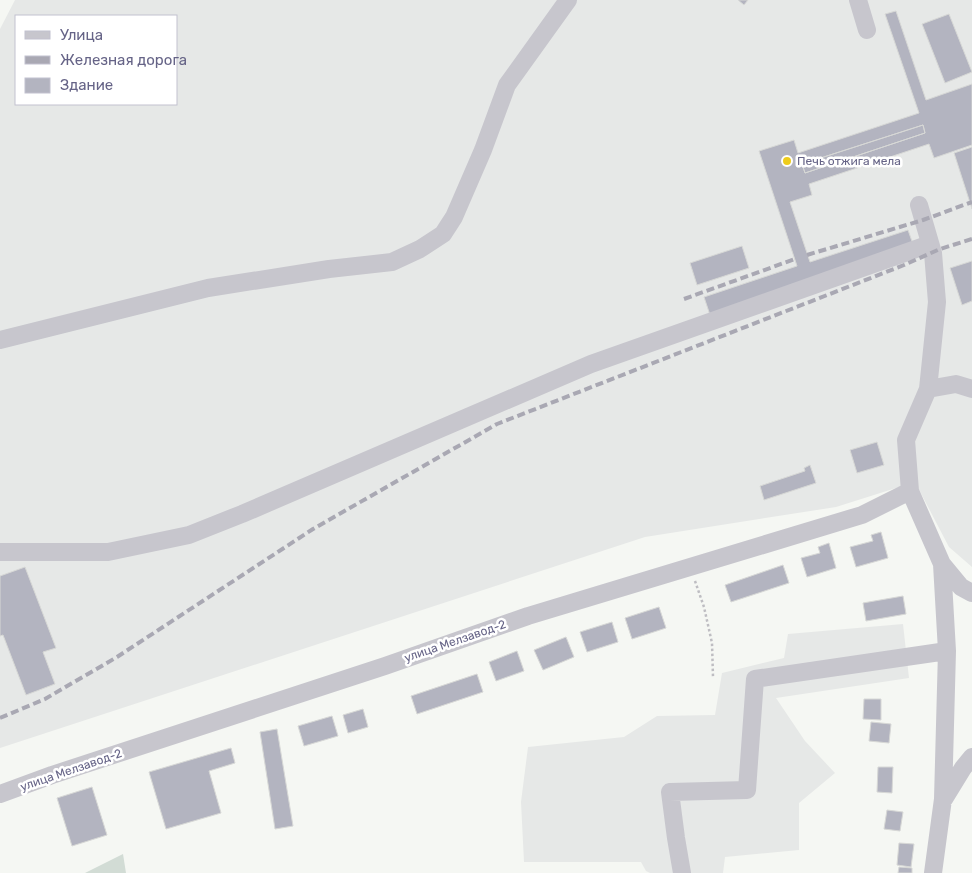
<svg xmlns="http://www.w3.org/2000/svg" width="972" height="873" viewBox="0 0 972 873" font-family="Rubik,sans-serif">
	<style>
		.built { fill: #e6e8e7; fill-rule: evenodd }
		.green { fill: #d2dcd5 }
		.building { fill: #b3b4c0; stroke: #d7d8d6; fill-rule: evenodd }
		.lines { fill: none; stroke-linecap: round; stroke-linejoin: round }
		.path { stroke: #bebdc2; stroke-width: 2.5; stroke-dasharray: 2.5 2.5; stroke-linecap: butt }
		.minor { stroke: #c7c6cd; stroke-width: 18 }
		.rail { stroke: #a9a8b3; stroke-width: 4; stroke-dasharray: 8 4; stroke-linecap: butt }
		.poi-dot { fill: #eecc1c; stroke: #fff; stroke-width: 2 }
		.labels { text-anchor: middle; stroke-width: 5; stroke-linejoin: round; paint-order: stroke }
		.poi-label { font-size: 12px; fill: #666487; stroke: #fff; text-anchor: start }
		.street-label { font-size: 12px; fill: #666487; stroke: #fff }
	</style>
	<rect width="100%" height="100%" fill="#f5f7f3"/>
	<path class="built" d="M15,0H972V567L949,547L915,482L836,507L645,537L0,748V29ZM16,16H176V104H16Z
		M903,624L909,678L776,698L805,741L835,773L799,803V850L725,857L723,873H650L646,871L641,862H524L521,802L528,747L624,737L657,716L715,715L722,673L784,658L788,634Z"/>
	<path class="green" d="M123,854L126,873H85Z"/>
	<path class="building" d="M738,0H748L744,5Z
		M896,11L926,100L972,84V145L934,158L929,144L809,184L812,195L790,202L810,262L908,230L914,247L710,315L704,297L797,266L759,151L794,140L798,153L919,113L885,14ZM923,125L925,133L805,173L802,164Z
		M949,14L972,72L945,83L922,24Z
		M923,125L925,133L805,173L802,164Z
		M972,147V209L954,153Z
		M742,246L749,268L697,285L690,263Z
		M972,261V301L962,305L950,268Z
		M877,442L884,465L857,473L850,450Z
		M810,465L816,483L764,500L760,486L805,471L804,468Z
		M881,532L888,558L856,567L850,547L873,541L871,535Z
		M829,543L836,568L807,577L801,558L820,553L818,547Z
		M783,565L789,583L731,602L725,585Z
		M25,567L56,648L43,652L55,684L26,695L3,635L0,636V576Z
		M903,596L906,614L866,621L863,603Z
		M659,607L666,628L632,639L625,618Z
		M612,622L618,642L587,652L580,632Z
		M566,637L574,657L543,670L534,650Z
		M517,651L524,671L496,681L489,662Z
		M477,674L483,692L417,714L411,696Z
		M864,699H881V720L863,719Z
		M363,709L368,727L348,733L343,715Z
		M332,716L338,736L304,746L298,726Z
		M871,722L891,724L889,743L869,741Z
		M277,729L293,826L275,829L260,732Z
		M231,748L235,763L209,771L221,813L166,829L149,772Z
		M878,767H893L892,793L877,792Z
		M92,787L107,835L72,846L57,798Z
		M887,810L903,812L900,831L884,829Z
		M899,843L914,844L911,867L897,865Z
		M899,867L912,868V873H898Z"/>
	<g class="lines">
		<path class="path" d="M695,581L704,607L712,643L713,677"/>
		<path class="minor" d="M858,0L867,30
			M919,205L933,253L937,302L928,389L906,440L910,491L942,564L961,587L972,593
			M0,340L208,288L329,269L392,262L420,249L443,234L454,217L483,150L507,85L568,0
			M928,389L956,384L972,389
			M0,552H108L189,535L242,514L591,364L930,244
			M0,794L52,775L385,666L528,616L862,515L910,491
			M944,799L963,768L972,757
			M682,873L676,838L670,792L747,790L755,679L947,651
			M933,873L943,799L947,651L942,564"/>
		<path class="rail" d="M807,255L923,220L972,202
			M684,299L795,259
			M0,718L45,699L117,657L313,529L497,424L904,265L940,249L972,239"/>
	</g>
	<circle class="poi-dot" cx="787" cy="161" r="5"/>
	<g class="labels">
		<g class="poi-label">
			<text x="797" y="165">Печь отжига мела</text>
		</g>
		<g class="street-label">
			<text transform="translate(455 641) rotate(-19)" y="4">улица Мелзавод-2</text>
			<text transform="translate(71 770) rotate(-19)" y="4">улица Мелзавод-2</text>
		</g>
	</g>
	<rect x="15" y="15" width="162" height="90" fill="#ffffff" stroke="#c2c1cf"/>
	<rect x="25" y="31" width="25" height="8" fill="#c7c6cd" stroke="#c2c1cf"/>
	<text x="60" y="40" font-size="15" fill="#666487">Улица</text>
	<rect x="25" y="56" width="25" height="8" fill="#a9a8b3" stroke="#c2c1cf"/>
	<text x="60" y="65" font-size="15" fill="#666487">Железная дорога</text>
	<rect x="25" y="78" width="25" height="15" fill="#b3b4c0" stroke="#c2c1cf"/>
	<text x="60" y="90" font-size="15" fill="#666487">Здание</text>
</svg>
